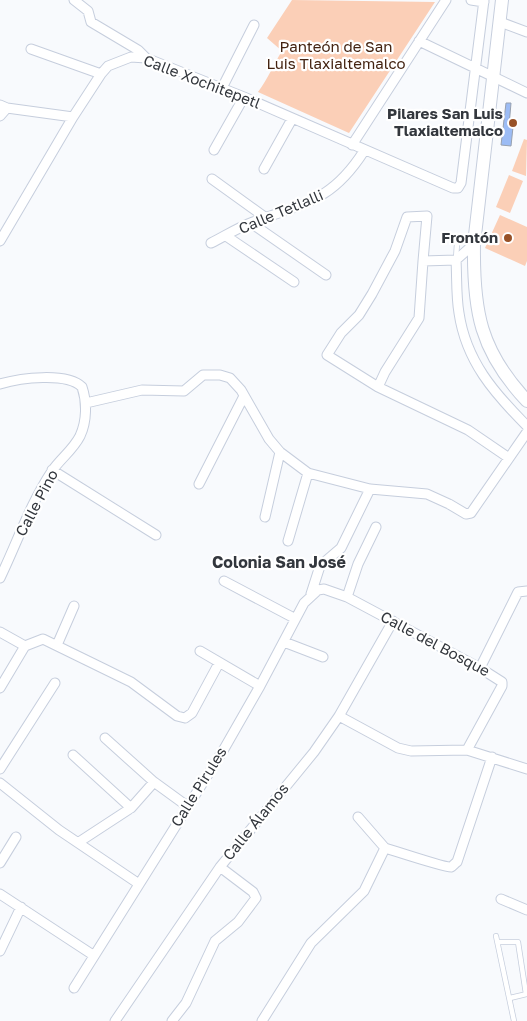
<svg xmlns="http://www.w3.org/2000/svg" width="527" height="1021" viewBox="0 0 527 1021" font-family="'Golos Text',sans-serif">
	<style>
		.green { fill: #fbcfb7 }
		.building { fill: #9cbcf5; stroke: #98a1af }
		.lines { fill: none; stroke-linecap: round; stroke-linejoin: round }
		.lane-casing { stroke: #c6cedd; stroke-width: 6 }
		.street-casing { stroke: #c6cedd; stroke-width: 11 }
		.secondary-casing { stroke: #c6cedd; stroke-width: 14 }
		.lane { stroke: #fff; stroke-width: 4.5 }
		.street { stroke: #fff; stroke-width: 9 }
		.secondary { stroke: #fff; stroke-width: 12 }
		.poi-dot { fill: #985228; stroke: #fff; stroke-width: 2 }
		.labels { text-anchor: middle; stroke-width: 4.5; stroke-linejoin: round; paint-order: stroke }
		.park-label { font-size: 15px; fill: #432311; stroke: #fff }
		.street-label { font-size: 15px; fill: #33373d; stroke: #fff }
		.poi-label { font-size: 15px; font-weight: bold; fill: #33373d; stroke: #fff; text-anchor: end }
		.neighbourhood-label { font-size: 16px; font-weight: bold; fill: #33373d; stroke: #fff }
	</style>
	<rect width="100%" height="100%" fill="#f8fafd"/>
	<path class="green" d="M292,0L435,2L349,133L258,92C268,79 273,65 282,51L267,38Z
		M524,139L527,140L526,176L512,171Z
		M509,175L523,181L510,213L496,207Z
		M500,215L527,227V261L525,266L485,248Z"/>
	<path class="building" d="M506,103H511L509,126L513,127L511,146L501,145Z"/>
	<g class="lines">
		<g class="lane-casing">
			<path id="lane" d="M456,259L457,243
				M496,936L514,1021
				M498,942H518L526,994
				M510,998L527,994"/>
		</g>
		<g class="street-casing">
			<path id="street" d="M74,0L88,11L91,22L138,50L146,58
				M471,0L484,2
				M500,22L527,32
				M419,41L527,93
				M31,49L101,74
				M222,88L254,25
				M0,105L7,108L73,117
				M0,116L7,108
				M352,145L446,0
				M214,150L244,97
				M264,169L292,119
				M212,179L266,218
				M251,223L326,275
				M226,236L294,282
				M0,241L73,117L101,74L108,66L131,57L146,58L244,97L453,188H458L461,183L484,0
				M211,243C225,236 239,227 253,222C305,203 332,201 364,151
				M456,260C457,277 456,296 459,313C466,361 494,393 527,426
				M456,260L474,244
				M423,261L427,216L407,217L395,251L372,294L359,315L341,333L327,355L378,387L468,430L509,458
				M0,384C20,378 67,372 82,387C87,402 87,421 80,436C73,450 60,459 52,471C30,504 17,543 0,578
				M378,387L385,372L419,318L423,261L456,260
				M86,403L142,390L184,391L203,375H220L230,378L241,390L269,439L280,452L308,473L370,489L427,494L449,504L466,514L471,513L527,432
				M52,470L156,535
				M199,484L244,396
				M265,517L280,452
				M288,541L308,473
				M224,581L294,618
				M311,594L320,566L341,548L370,489
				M347,597L358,564L376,527
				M0,632L25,646
				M284,642L323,657
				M57,645L74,606
				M25,646L43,639L131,682L177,716L185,718L192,713L219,663
				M200,651L260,686
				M480,668L518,592L527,591
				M0,688L25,646
				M339,716L398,748L411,751L467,750L527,769
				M105,738L154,782L187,806
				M73,755L131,808
				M0,769L55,683
				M0,783L59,830L139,884
				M358,817L385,848
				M79,842L131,808L154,782
				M385,848C395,851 446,868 451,867C453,866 455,863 457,862L492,757
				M0,863L16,837
				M0,894L93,955
				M501,899L527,910
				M0,951L21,907
				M74,988L224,749L260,686L304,603L318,590L324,589L347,597L480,668L502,682V686L467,750
				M115,1021L220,867L314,752L339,716L393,621
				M172,1021L186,1003L215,941L238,922L256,898L253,892L220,867
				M262,1021L311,943L364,891L385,848"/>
		</g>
		<g class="secondary-casing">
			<path id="secondary" d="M502,0L474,244C473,311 480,351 527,401"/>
		</g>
		<use href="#lane" class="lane"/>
		<use href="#street" class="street"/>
		<use href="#secondary" class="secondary"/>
	</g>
	<g class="poi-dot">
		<circle cx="513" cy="123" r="5"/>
		<circle cx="508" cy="238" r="5"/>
	</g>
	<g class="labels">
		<g class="park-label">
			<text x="336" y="52">Panteón de San<tspan x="336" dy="17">Luis Tlaxialtemalco</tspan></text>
		</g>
		<g class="street-label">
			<text transform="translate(202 82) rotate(21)" y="5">Calle Xochitepetl</text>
			<text transform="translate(281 212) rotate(-23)" y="5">Calle Tetlalli</text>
			<text transform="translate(37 503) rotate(-62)" y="5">Calle Pino</text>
			<text transform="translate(435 644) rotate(28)" y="5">Calle del Bosque</text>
			<text transform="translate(199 787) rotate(-58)" y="5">Calle Pirules</text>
			<text transform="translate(256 822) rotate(-51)" y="5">Calle Álamos</text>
		</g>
		<g class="poi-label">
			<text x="503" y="119">Pilares San Luis<tspan x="503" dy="17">Tlaxialtemalco</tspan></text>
			<text x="498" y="243">Frontón</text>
		</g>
		<g class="neighbourhood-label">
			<text x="279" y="568">Colonia San José</text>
		</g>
	</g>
</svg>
